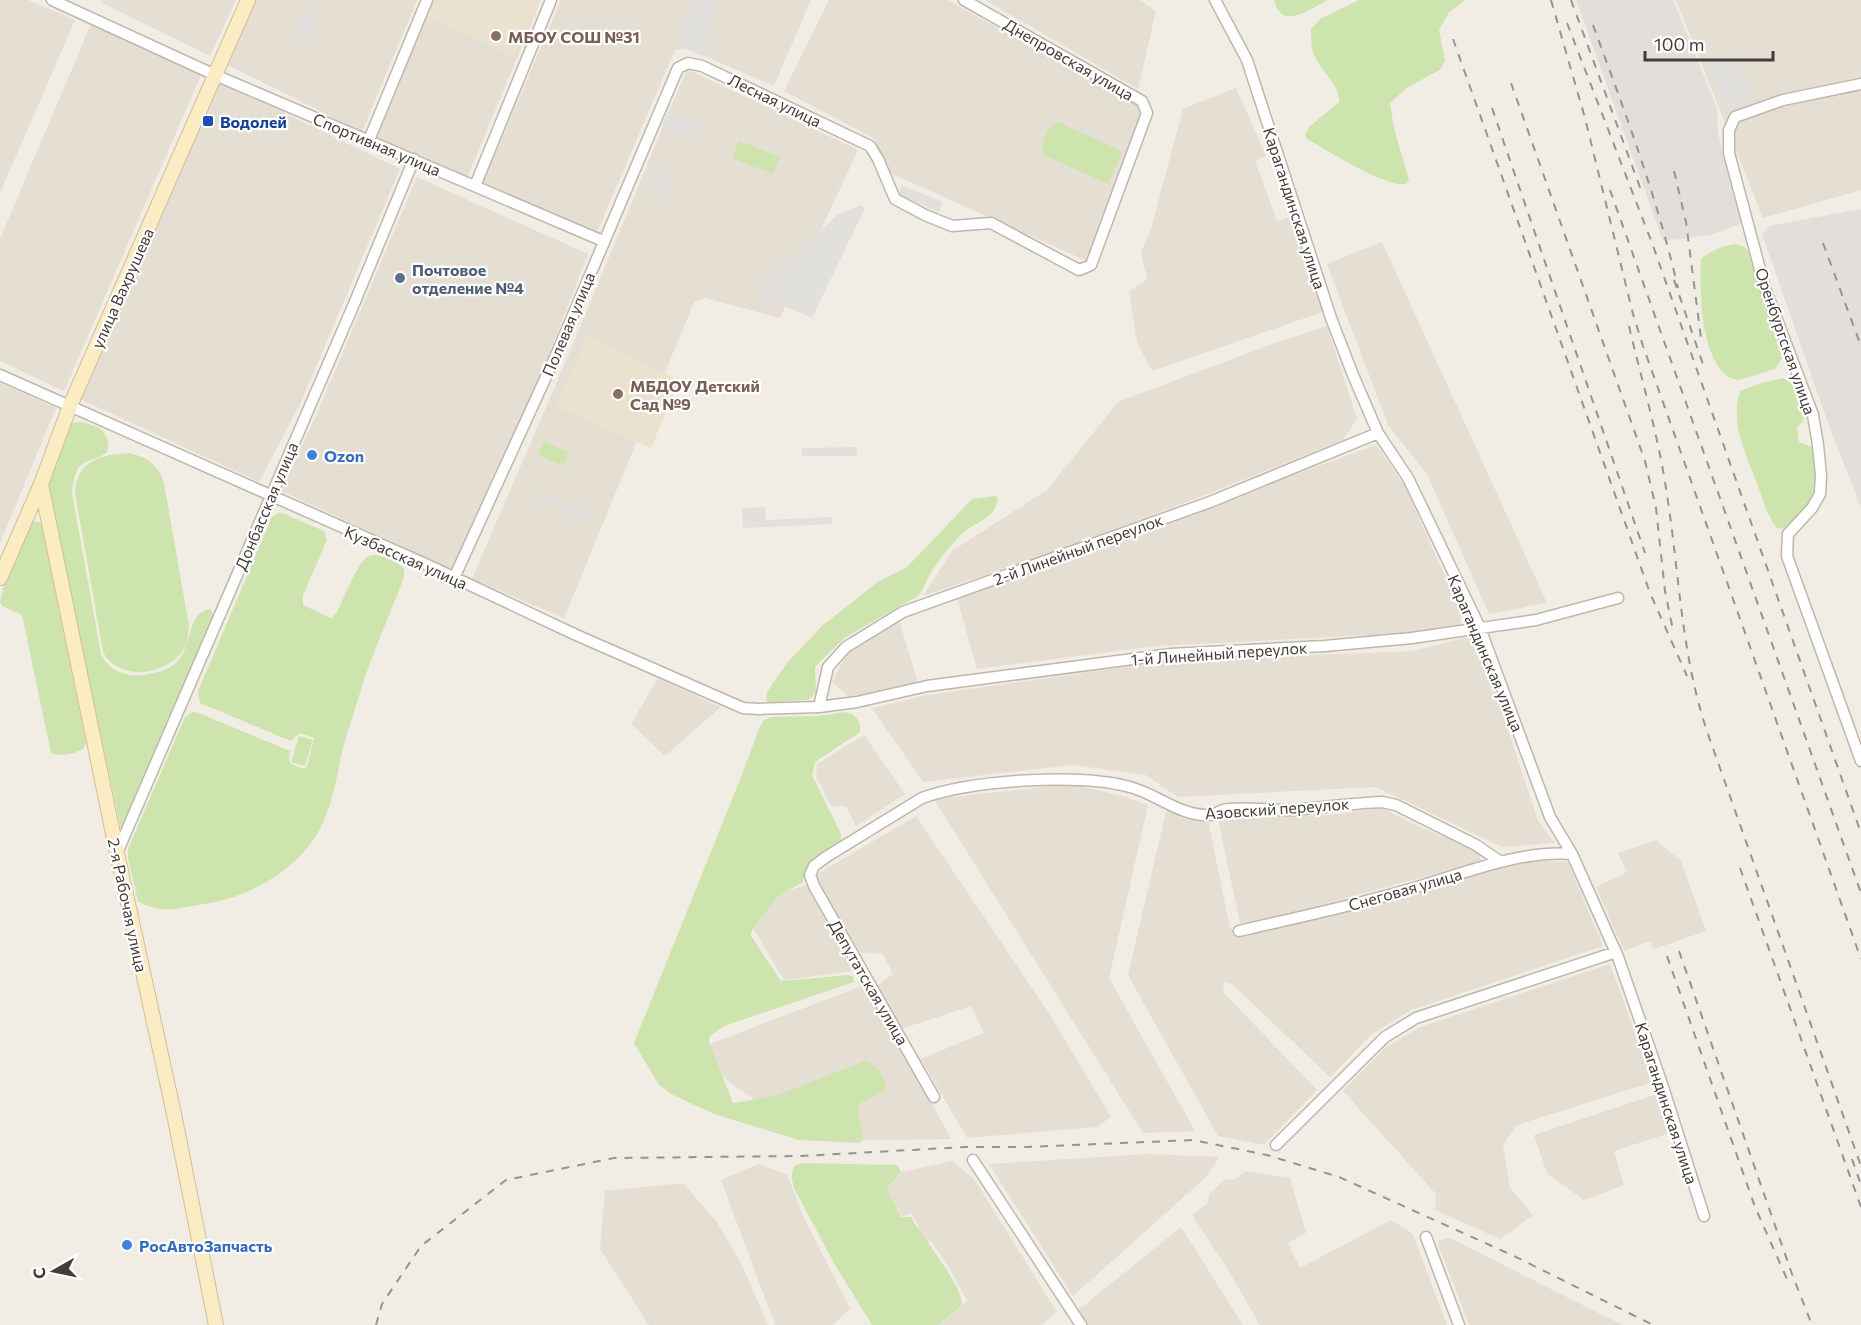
<svg xmlns="http://www.w3.org/2000/svg" width="1861" height="1325" viewBox="0 0 1861 1325" font-family="Commissioner,sans-serif">
<rect width="100%" height="100%" fill="#f1ede4"/>
<path fill="#e5ded3" d="M 0,0 L 28,0 L 75,20 L 0,193 Z
M 101,0 L 236,0 L 210,56 L 100,2 Z
M 256,0 L 417,0 L 362,132 L 226,64 Z
M 431,0 L 541,0 L 467,178 L 373,138 Z
M 561,0 L 811,0 L 774,86 L 686,48 L 675,50 L 595,237 L 481,187 Z
M 829,0 L 948,0 L 1142,108 L 1142,116 L 1089,262 L 888,172 L 875,139 L 784,91 Z
M 985,0 L 1140,0 L 1156,11 L 1138,89 Z
M 1676,0 L 1861,0 L 1861,190 L 1763,218 Z
M 93,19 L 202,73 L 64,391 L 0,361 L 0,239 Z
M 687,69 L 858,150 L 780,318 L 705,298 L 694,302 L 564,618 L 472,579 L 568,356 Z
M 219,81 L 400,169 L 301,402 L 259,482 L 80,399 Z
M 1236,88 L 1266,156 L 1255,161 L 1277,221 L 1291,217 L 1323,312 L 1152,371 L 1137,342 L 1129,291 L 1147,279 L 1141,253 L 1152,225 L 1183,109 Z
M 417,177 L 588,254 L 551,349 L 455,571 L 281,491 L 318,411 Z
M 1382,242 L 1547,603 L 1489,614 L 1427,474 L 1388,425 L 1327,264 Z
M 1327,326 L 1357,419 L 1343,440 L 1192,500 L 1042,556 L 923,596 L 952,551 L 1047,490 L 1118,402 L 1272,344 Z
M 0,382 L 56,408 L 0,543 Z
M 1376,445 L 1404,485 L 1461,612 L 1460,625 L 1412,633 L 1157,646 L 977,669 L 957,598 Z
M 899,620 L 918,683 L 849,697 L 832,682 L 848,652 Z
M 1477,635 L 1538,821 L 1555,843 L 1502,847 L 1376,787 L 1178,797 L 1146,775 L 1073,765 L 923,782 L 872,708 L 928,695 L 1168,661 L 1412,651 Z
M 658,678 L 721,707 L 665,756 L 631,724 Z
M 864,735 L 905,794 L 856,826 L 846,806 L 831,806 L 816,776 L 817,764 Z
M 1072,784 L 1123,796 L 1148,805 L 1109,978 L 1195,1131 L 1143,1133 L 934,799 Z
M 1382,808 L 1413,824 L 1477,850 L 1481,861 L 1241,927 L 1218,820 L 1255,817 L 1327,815 Z
M 1166,811 L 1207,815 L 1230,928 L 1237,935 L 1403,898 L 1521,860 L 1568,862 L 1603,946 L 1411,1010 L 1371,1035 L 1330,1077 L 1232,984 L 1223,982 L 1224,993 L 1317,1090 L 1264,1145 L 1218,1136 L 1128,975 Z
M 916,816 L 1050,1015 L 1111,1117 L 1097,1127 L 967,1138 L 921,1059 L 984,1033 L 971,1006 L 901,1029 L 877,986 L 893,974 L 883,954 L 859,952 L 814,876 Z
M 1656,840 L 1681,861 L 1706,931 L 1654,949 L 1650,941 L 1624,951 L 1596,887 L 1627,872 L 1618,853 Z
M 806,885 L 854,971 L 784,980 L 754,929 L 778,894 Z
M 1610,964 L 1653,1082 L 1517,1125 L 1503,1145 L 1510,1188 L 1533,1215 L 1500,1239 L 1435,1210 L 1436,1194 L 1343,1091 L 1384,1049 L 1420,1027 Z
M 867,984 L 951,1139 L 811,1141 L 689,1052 Z
M 1657,1094 L 1670,1133 L 1614,1151 L 1624,1185 L 1584,1200 L 1547,1173 L 1534,1135 Z
M 1148,1154 L 1220,1157 L 1205,1178 L 1073,1296 L 989,1164 Z
M 952,1161 L 974,1179 L 1057,1312 L 1042,1325 L 940,1325 L 967,1301 L 949,1267 L 930,1240 L 913,1251 L 904,1237 L 919,1227 L 911,1213 L 902,1217 L 887,1188 L 902,1172 Z
M 758,1164 L 787,1174 L 803,1216 L 850,1308 L 833,1325 L 775,1325 L 721,1180 Z
M 1246,1171 L 1290,1178 L 1306,1233 L 1288,1243 L 1300,1268 L 1391,1220 L 1413,1234 L 1447,1325 L 1260,1325 L 1227,1268 L 1192,1215 L 1208,1203 L 1209,1194 L 1225,1179 L 1234,1180 Z
M 683,1183 L 716,1221 L 741,1263 L 768,1325 L 649,1325 L 600,1249 L 605,1191 Z
M 1181,1227 L 1243,1325 L 1087,1325 L 1077,1311 Z
M 1450,1238 L 1622,1325 L 1469,1325 L 1437,1241 Z"/>
<path fill="#e3ded9" d="M 1576,0 L 1673,0 L 1717,108 L 1718,133 L 1734,198 L 1742,223 L 1711,235 L 1663,241 Z
M 1861,209 L 1861,508 L 1827,420 L 1762,234 L 1769,226 Z"/>
<path fill="#eae1cf" d="M 431,0 L 540,0 L 514,57 L 424,15 Z
M 587,335 L 679,381 L 651,448 L 556,407 Z"/>
<path fill="#cee4af" d="M 1274,0 L 1328,0 C 1309,9 1282,32 1274,0 Z
M 1359,0 L 1466,0 L 1449,12 L 1439,30 L 1445,61 L 1440,70 L 1408,87 L 1390,103 L 1394,128 L 1409,180 L 1406,184 C 1386,188 1327,150 1307,139 L 1305,135 L 1309,127 L 1339,102 C 1341,86 1321,71 1315,57 C 1311,49 1311,38 1311,29 L 1320,19 Z
M 1058,122 L 1120,150 L 1122,154 L 1108,182 L 1104,182 L 1043,155 C 1040,145 1048,125 1058,122 Z
M 739,141 L 780,157 L 773,174 L 732,158 Z
M 1736,244 L 1744,247 L 1748,251 L 1782,358 L 1775,369 L 1739,380 C 1700,375 1699,288 1701,259 C 1710,251 1725,245 1736,244 Z
M 1783,378 L 1795,386 L 1801,402 L 1804,417 L 1803,421 L 1797,428 L 1799,442 L 1812,447 C 1813,460 1818,484 1814,495 C 1809,508 1796,519 1787,529 L 1777,528 C 1766,514 1763,498 1756,481 C 1745,452 1730,423 1740,391 L 1758,384 Z
M 82,422 C 95,426 107,428 108,444 C 108,448 109,450 106,453 C 98,459 87,459 80,466 C 74,473 73,484 72,493 L 101,654 C 107,667 116,672 130,675 C 138,676 145,675 153,673 C 201,666 179,615 210,609 L 214,615 L 121,829 L 48,489 C 50,465 62,445 72,423 Z
M 544,441 L 569,453 L 563,466 L 538,455 Z
M 130,453 C 148,458 158,464 164,483 L 189,626 C 188,632 188,639 186,645 C 172,675 120,684 103,652 L 75,493 C 77,459 102,455 130,453 Z
M 995,496 L 998,497 C 996,521 975,520 961,535 C 950,546 937,562 929,576 C 925,583 924,589 918,596 L 844,638 L 815,667 L 816,691 L 812,697 L 807,700 L 786,701 L 770,705 L 766,700 L 767,692 L 787,663 L 823,625 L 879,581 L 907,567 L 972,499 Z
M 280,512 L 324,531 L 327,540 L 303,595 L 303,605 L 331,618 L 336,614 C 342,603 358,560 369,556 C 378,552 396,562 404,568 L 404,577 C 389,617 371,656 359,696 C 354,712 349,728 344,744 C 338,769 333,804 321,827 C 298,870 251,897 204,904 C 178,908 162,915 138,901 L 128,858 L 128,849 L 185,717 L 194,711 L 290,751 L 289,760 L 291,764 L 304,769 L 307,767 L 314,738 L 300,733 L 291,741 L 200,703 L 198,691 L 272,517 Z
M 32,522 L 40,522 L 42,527 L 86,743 L 83,749 C 74,754 61,757 51,753 L 22,615 L 2,606 L 0,602 L 4,585 Z
M 846,712 C 855,713 862,723 860,732 L 815,762 L 812,775 L 841,834 L 841,842 L 806,867 L 803,882 L 778,896 L 751,932 L 751,936 L 781,981 L 849,975 L 853,977 L 854,982 L 724,1026 L 710,1036 L 709,1042 L 733,1103 L 775,1096 L 865,1061 C 878,1064 883,1075 886,1087 L 883,1092 L 859,1104 C 855,1116 864,1128 862,1141 L 860,1143 L 799,1140 L 714,1114 L 673,1095 L 659,1085 L 634,1043 L 741,777 L 760,726 L 764,720 L 771,717 L 819,716 Z
M 299,736 L 313,740 L 305,766 L 291,762 Z
M 802,1163 L 897,1165 L 901,1172 L 887,1188 L 901,1217 L 911,1217 C 919,1233 968,1292 961,1306 L 939,1325 L 872,1325 L 835,1265 L 796,1192 C 792,1183 790,1176 794,1166 Z"/>
<path fill="#e2e0dd" d="M 693,0 L 718,0 L 703,38 L 712,42 L 706,57 L 676,45 Z
M 304,11 L 319,18 L 310,41 L 294,35 Z
M 1731,54 L 1735,68 L 1747,76 L 1753,101 L 1729,108 L 1720,94 L 1708,60 Z
M 668,111 L 702,126 L 695,141 L 661,126 Z
M 661,171 L 674,177 L 662,201 L 649,194 Z
M 902,185 L 943,202 L 939,212 L 898,195 Z
M 860,205 L 865,208 L 812,318 L 759,295 L 760,288 L 837,215 Z
M 857,447 L 857,456 L 802,456 L 802,448 Z
M 540,492 L 590,514 L 587,521 L 537,499 Z
M 765,507 L 766,520 L 832,517 L 832,524 L 743,528 L 742,508 Z"/>
<g fill="none" stroke-linecap="round" stroke-linejoin="round">
<g stroke="#bfb7ab" stroke-width="13">
<path id="minor" d="M 52,0 L 215,75 L 603,241
M 1215,0 L 1247,60 L 1331,318 L 1353,375 L 1378,433 L 1408,478 L 1480,628 L 1550,817 L 1572,854 L 1618,957 L 1663,1087 L 1704,1216
M 1861,84 L 1783,100 L 1735,117 L 1729,130 L 1729,153 L 1765,288 L 1813,415 L 1818,445 L 1821,475 L 1820,494 L 1812,508 L 1788,534 L 1787,556 L 1861,761
M 369,140 L 427,0
M 475,186 L 551,0
M 0,375 L 432,567 L 574,634 L 743,708 L 758,709 L 819,707 L 857,702 L 927,686 L 1171,654 L 1325,646 L 1412,638 L 1536,620 L 1618,598
M 454,578 L 556,355 L 678,68 L 688,63 L 702,66 L 870,146 L 878,159 L 895,199 L 925,215 L 952,226 L 991,223 L 1079,270 L 1091,265 L 1147,113 L 1142,101 L 964,0
M 819,707 L 828,667 L 846,647 L 903,612 L 1210,502 L 1378,433
M 117,853 L 354,304 L 414,159
M 1239,931 C 1295,918 1352,906 1407,890 C 1456,876 1521,849 1572,854
M 934,1097 L 814,886 L 810,875 L 814,866 L 826,857 L 922,798 C 971,780 1079,773 1130,787 C 1157,794 1181,817 1211,815 C 1215,815 1219,811 1223,810 C 1239,806 1273,811 1292,810 C 1322,808 1352,803 1382,802 L 1396,805 L 1476,845 L 1501,862
M 1276,1145 L 1385,1037 L 1416,1018 L 1616,952
M 973,1160 L 1081,1325
M 1426,1237 L 1459,1325"/>
</g>
<g stroke="#cfbe96" stroke-width="16">
<path id="secondary" d="M 41,484 L 117,853 L 174,1114 L 216,1325
M 0,578 L 41,484 L 70,406 L 248,0"/>
</g>
<use href="#minor" stroke="#fff" stroke-width="10"/>
<use href="#secondary" stroke="#fcecc4" stroke-width="14"/>
<path stroke="#949494" stroke-width="2" stroke-dasharray="8 8" stroke-linecap="butt" d="M 1551,0 L 1585,118 L 1633,314 L 1643,346 L 1861,959
M 1571,0 L 1641,190
M 1567,23 L 1652,243 L 1861,833
M 1593,25 C 1625,112 1657,197 1678,288
M 1453,39 L 1650,593 L 1687,676
M 1511,83 L 1645,461 L 1656,508 L 1665,591 L 1673,630
M 1492,108 L 1645,553
M 1674,171 L 1686,222 L 1701,338
M 1610,190 L 1861,893
M 1823,243 L 1861,346
M 1674,280 L 1705,370
M 1629,326 C 1642,382 1659,438 1667,495 C 1680,578 1681,657 1709,737 L 1861,1166
M 1740,868 L 1861,1207
M 1679,951 L 1792,1274 L 1812,1325
M 1667,956 L 1755,1207 L 1787,1279
M 1852,1159 L 1861,1185
M 376,1325 L 382,1304 L 421,1246 L 506,1180 L 614,1158 L 801,1156 L 965,1147 L 1027,1147 L 1193,1140 L 1267,1155 L 1339,1177 L 1514,1256 L 1653,1325"/>
</g>
<g fill="#8d6e63" stroke="#fff" stroke-width="2">
<circle cx="496" cy="36" r="6"/>
<circle cx="618" cy="394" r="6"/>
</g>
<rect fill="#1a4fb4" stroke="#fff" stroke-width="2" x="202" y="115" width="12" height="12" rx="3"/>
<circle fill="#5c6f8a" stroke="#fff" stroke-width="2" cx="400" cy="278" r="6"/>
<g fill="#3f7fe0" stroke="#fff" stroke-width="2">
<circle cx="312" cy="455" r="6"/>
<circle cx="127" cy="1245" r="6"/>
</g>
<g text-anchor="middle" dominant-baseline="central" stroke-width="4.5" stroke-linejoin="round" paint-order="stroke">
<g font-size="16" font-weight="bold" fill="#785e54" stroke="#fff" text-anchor="start">
<text x="508" y="36">МБОУ СОШ №31</text>
<text x="630" y="385">МБДОУ Детский<tspan x="630" dy="18">Сад №9</tspan></text>
</g>
<g font-size="16" fill="#433d35" stroke="#fff">
<text transform="translate(1069 59) rotate(30)">Днепровская улица</text>
<text transform="translate(775 100) rotate(26)">Лесная улица</text>
<text transform="translate(377 144) rotate(23)">Спортивная улица</text>
<text transform="translate(1295 208) rotate(72)">Карагандинская улица</text>
<text transform="translate(122 288) rotate(-66)">улица Вахрушева</text>
<text transform="translate(568 324) rotate(-67)">Полевая улица</text>
<text transform="translate(1786 341) rotate(71)">Оренбургская улица</text>
<text transform="translate(266 506) rotate(-67)">Донбасская улица</text>
<text transform="translate(1078 549) rotate(-20)">2-й Линейный переулок</text>
<text transform="translate(406 557) rotate(24)">Кузбасская улица</text>
<text transform="translate(1219 653) rotate(-4)">1-й Линейный переулок</text>
<text transform="translate(1486 653) rotate(67)">Карагандинская улица</text>
<text transform="translate(1277 808) rotate(-4)">Азовский переулок</text>
<text transform="translate(1405 889) rotate(-16)">Снеговая улица</text>
<text transform="translate(128 905) rotate(78)">2-я Рабочая улица</text>
<text transform="translate(869 982) rotate(60)">Депутатская улица</text>
<text transform="translate(1667 1103) rotate(72)">Карагандинская улица</text>
</g>
<g font-size="16" font-weight="bold" fill="#164399" stroke="#fff" text-anchor="start">
<text x="220" y="121">Водолей</text>
</g>
<g font-size="16" font-weight="bold" fill="#4e5e75" stroke="#fff" text-anchor="start">
<text x="412" y="269">Почтовое<tspan x="412" dy="18">отделение №4</tspan></text>
</g>
<g font-size="16" font-weight="bold" fill="#366cbe" stroke="#fff" text-anchor="start">
<text x="324" y="455">Ozon</text>
<text x="139" y="1245">РосАвтоЗапчасть</text>
</g>
</g>
<g transform="translate(54 1271) rotate(261)" stroke="#ffffff" stroke-width="4.5" paint-order="stroke">
<path d="M0-4.5L10 22L0 15L-10 22Z" fill="#433d35"/>
<text y="-9" font-size="16" font-weight="bold" text-anchor="middle" fill="#433d35">С</text>
</g>
<path d="M1645 51v9h128v-9" fill="none" stroke="#433d35" stroke-width="3"/>
<text x="1654" y="51" font-size="18" fill="#433d35" stroke="#ffffff" stroke-width="4.5" paint-order="stroke">100 m</text>
</svg>
